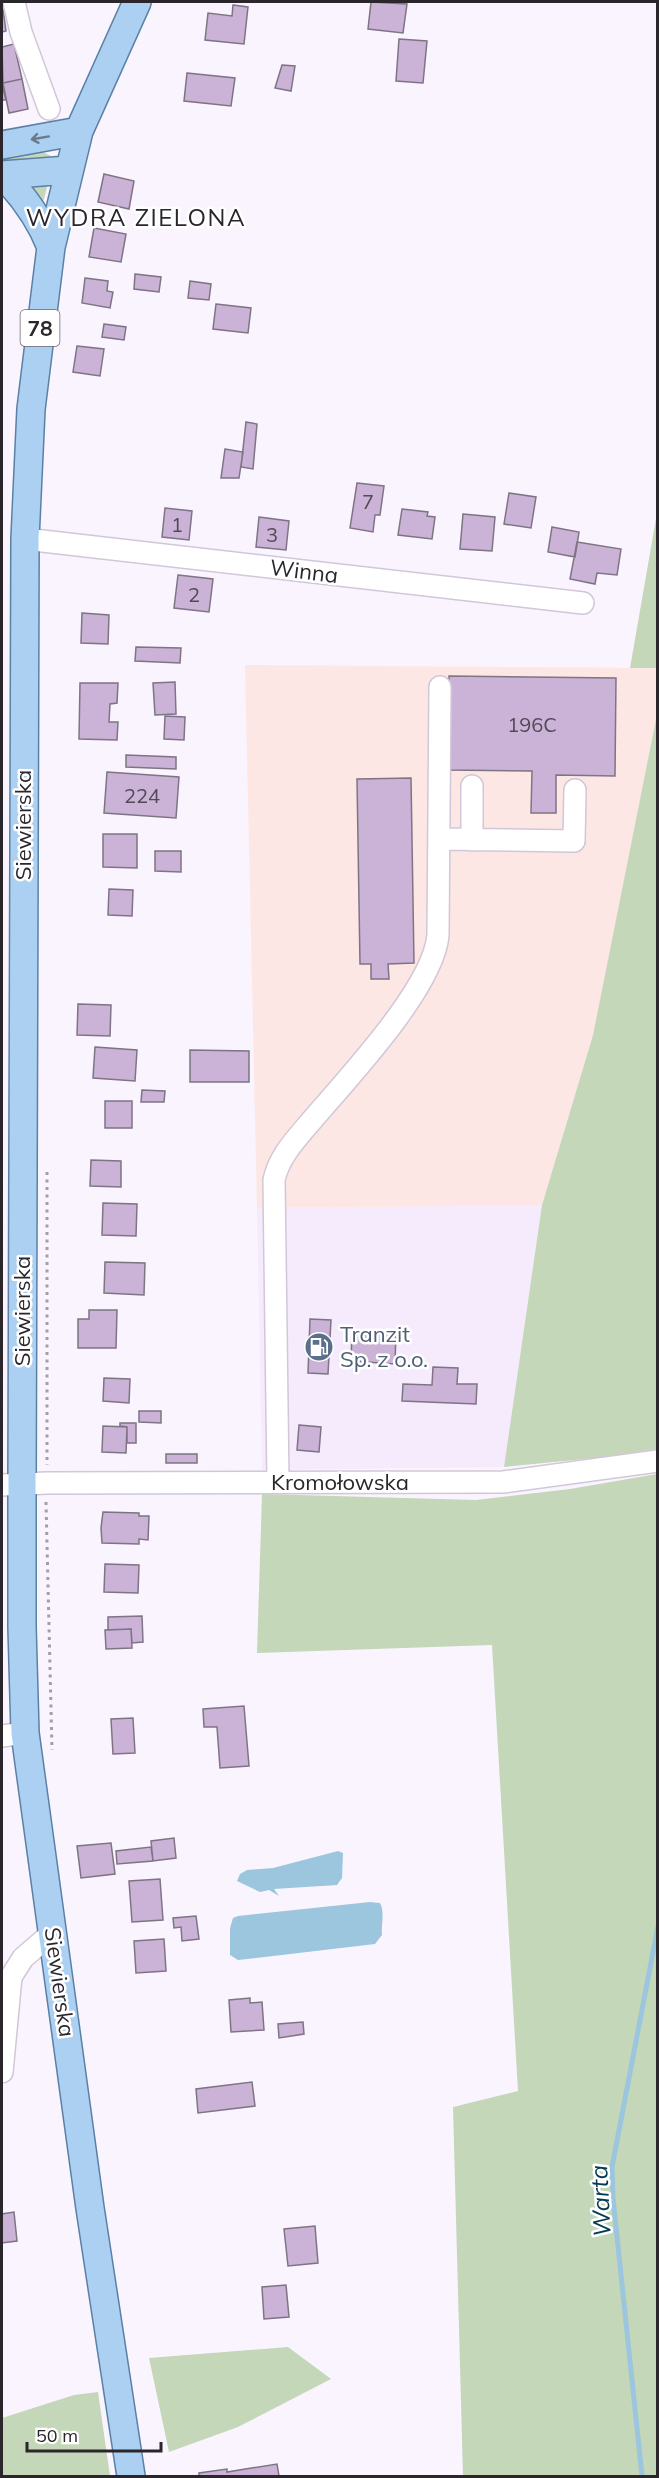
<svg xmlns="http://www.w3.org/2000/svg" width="659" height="2478" viewBox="0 0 659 2478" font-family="Mulish,sans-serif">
<rect width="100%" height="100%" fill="#faf4fe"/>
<path fill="#f6eafd" d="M 542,1205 L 504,1467 L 262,1470 L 257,1208 Z"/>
<path fill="#fde7e4" d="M 245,665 L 657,668 L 657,714 L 593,1035 L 542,1205 L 257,1208 Z"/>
<path fill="#c4d7b9" d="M 37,149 L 51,156 L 47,159 L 2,161 L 2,154 Z
M 22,178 L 49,179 L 43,203 Z
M 657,513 L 657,668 L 630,668 Z
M 657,714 L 657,1449 L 605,1457 L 504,1467 L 542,1205 L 593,1035 Z
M 657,1474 L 657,2476 L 463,2476 L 453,2107 L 518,2091 L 492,1645 L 257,1653 L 262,1494 L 476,1500 L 570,1489 Z
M 288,2347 L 331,2379 L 238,2427 L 169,2452 L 149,2358 Z
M 98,2392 L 110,2476 L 2,2476 L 2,2418 L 74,2395 Z"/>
<path fill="#9cc5de" d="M 338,1851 L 343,1853 L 342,1878 L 337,1885 L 274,1889 L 279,1896 L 269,1890 L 260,1892 L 237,1881 L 240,1874 L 247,1870 L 273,1868 Z
M 370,1902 L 380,1903 C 385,1912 381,1924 382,1935 L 375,1944 L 238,1960 L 230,1955 L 230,1928 L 233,1918 L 238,1916 Z"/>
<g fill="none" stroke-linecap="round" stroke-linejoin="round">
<path stroke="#9cc5de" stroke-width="5" d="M 642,2476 L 613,2198 L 612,2167 L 658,1926"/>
</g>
<path fill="#cab3d7" stroke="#7e7484" stroke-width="1.5" d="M 2,2 L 6,31 L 2,32 Z
M 371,2 L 407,4 L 403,33 L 368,29 Z
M 233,5 L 248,7 L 244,44 L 205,40 L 208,13 L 232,16 Z
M 399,39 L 427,41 L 423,83 L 396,81 Z
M 14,44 L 22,79 L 3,83 L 2,47 Z
M 282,65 L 295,66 L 291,91 L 275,88 Z
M 187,73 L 235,78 L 231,106 L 184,101 Z
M 22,79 L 28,109 L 9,113 L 3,83 Z
M 2,85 L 6,100 L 2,100 Z
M 104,174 L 134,181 L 129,209 L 98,202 Z
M 94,228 L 126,234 L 121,262 L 89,257 Z
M 135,274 L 161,277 L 159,292 L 134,289 Z
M 85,278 L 108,281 L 107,291 L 113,292 L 110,308 L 82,303 Z
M 190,281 L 211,284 L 209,300 L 188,298 Z
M 216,304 L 251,308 L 248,333 L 213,329 Z
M 104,324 L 126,327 L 124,340 L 102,337 Z
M 77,346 L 104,349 L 100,376 L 73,372 Z
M 246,422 L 257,424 L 253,469 L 241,467 Z
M 225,449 L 243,452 L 239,478 L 221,478 Z
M 357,483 L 384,486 L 380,515 L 375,515 L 373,532 L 350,528 Z
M 509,493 L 536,497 L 531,528 L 504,524 Z
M 165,508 L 192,511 L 189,540 L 162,537 Z
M 402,509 L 428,512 L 427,516 L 435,517 L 432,539 L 398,535 Z
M 463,514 L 495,517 L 492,551 L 460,549 Z
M 259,517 L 289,521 L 286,550 L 256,547 Z
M 552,527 L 579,532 L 575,557 L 548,552 Z
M 577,542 L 621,549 L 617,575 L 597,573 L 595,584 L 570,579 Z
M 178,575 L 213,579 L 209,612 L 174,608 Z
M 82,613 L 109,615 L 108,644 L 81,643 Z
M 136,647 L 181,648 L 180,663 L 135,661 Z
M 449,676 L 616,678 L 615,776 L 556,775 L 556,813 L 531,813 L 532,771 L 448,770 Z
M 175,682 L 176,714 L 155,715 L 153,683 Z
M 80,683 L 118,683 L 117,703 L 110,704 L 109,722 L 118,722 L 117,740 L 79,739 Z
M 165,716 L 185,717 L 184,740 L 164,739 Z
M 126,755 L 176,757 L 176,769 L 126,767 Z
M 107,772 L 179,777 L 176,818 L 104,813 Z
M 411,778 L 414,963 L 388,964 L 389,979 L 371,979 L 371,964 L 360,964 L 357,779 Z
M 103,834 L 137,834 L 137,868 L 103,867 Z
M 155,851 L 181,851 L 181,872 L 155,871 Z
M 109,889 L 133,890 L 132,916 L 108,915 Z
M 78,1004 L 111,1005 L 110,1036 L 77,1035 Z
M 95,1047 L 137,1050 L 135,1081 L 93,1078 Z
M 190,1050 L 249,1051 L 249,1082 L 190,1082 Z
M 142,1090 L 165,1091 L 164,1102 L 141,1102 Z
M 105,1101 L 132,1101 L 132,1128 L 105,1128 Z
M 91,1160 L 121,1161 L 121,1187 L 90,1186 Z
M 103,1203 L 137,1204 L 136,1236 L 102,1235 Z
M 105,1262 L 145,1263 L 144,1295 L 104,1293 Z
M 89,1310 L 117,1310 L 116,1348 L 78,1348 L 78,1319 L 89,1319 Z
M 310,1319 L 331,1320 L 328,1374 L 308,1373 Z
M 352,1331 L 396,1333 L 395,1364 L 351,1361 Z
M 433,1367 L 458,1368 L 457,1384 L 477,1384 L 476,1404 L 402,1401 L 403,1384 L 432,1385 Z
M 104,1378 L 130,1379 L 129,1403 L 103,1401 Z
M 139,1411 L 161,1411 L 161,1423 L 139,1422 Z
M 120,1423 L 136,1423 L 136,1443 L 127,1443 L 127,1427 L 120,1426 Z
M 299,1425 L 321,1427 L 319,1452 L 297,1450 Z
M 103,1426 L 127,1427 L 126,1453 L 102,1452 Z
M 166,1454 L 197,1454 L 197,1463 L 166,1463 Z
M 103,1512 L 139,1513 L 139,1516 L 149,1516 L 148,1540 L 139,1539 L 139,1544 L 102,1543 L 101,1528 Z
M 105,1564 L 139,1565 L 138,1593 L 104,1592 Z
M 142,1616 L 143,1642 L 132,1643 L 131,1629 L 108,1630 L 108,1617 Z
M 131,1629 L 132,1648 L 106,1649 L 105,1630 Z
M 244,1706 L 249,1766 L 220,1768 L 217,1727 L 204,1727 L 203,1709 Z
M 133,1718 L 135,1753 L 113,1754 L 111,1719 Z
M 174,1838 L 176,1858 L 153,1861 L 151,1841 Z
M 111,1843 L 115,1874 L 81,1878 L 77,1846 Z
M 151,1847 L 153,1861 L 117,1864 L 116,1851 Z
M 160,1879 L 163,1920 L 132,1922 L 129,1881 Z
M 196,1916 L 199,1939 L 182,1941 L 181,1927 L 174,1928 L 173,1918 Z
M 164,1939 L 166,1971 L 136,1973 L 134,1941 Z
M 250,1998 L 250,2003 L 262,2002 L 264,2030 L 231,2032 L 229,2000 Z
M 303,2022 L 304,2034 L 279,2038 L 278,2024 Z
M 252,2082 L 255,2106 L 198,2113 L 196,2089 Z
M 14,2212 L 17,2241 L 2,2243 L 2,2214 Z
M 315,2226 L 318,2263 L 288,2266 L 284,2229 Z
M 286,2285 L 289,2317 L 264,2319 L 262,2287 Z
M 277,2464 L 279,2476 L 199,2476 L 199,2473 L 227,2469 L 227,2472 Z"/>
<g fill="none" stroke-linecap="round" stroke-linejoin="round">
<g stroke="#d2c7d8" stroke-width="24">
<path id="minor" d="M 14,2 L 21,32 L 49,109
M 25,539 L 583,603
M 439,839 L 574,841 L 575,790
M 472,840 L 472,786
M 278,1482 L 274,1180 C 279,1156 297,1138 313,1119 C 348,1078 434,987 438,935 L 440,687
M 2,1485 L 47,1483 L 503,1482 L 658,1461
M 2,1736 L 25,1733
M 2,2072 L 11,1977 L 23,1958 L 52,1933"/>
</g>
<g stroke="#5b80a6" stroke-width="30">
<path id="major" d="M 2,145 L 79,131
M 2,175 L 68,170
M 4,176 C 25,198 40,219 51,247
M 131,2476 L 90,2208 L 25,1733 L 22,1627 L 22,1485 L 25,539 L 31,409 L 51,247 L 79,131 L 137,2"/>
</g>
<path stroke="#a39ea6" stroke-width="3" stroke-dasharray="3 4.5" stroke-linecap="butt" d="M 47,1172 L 47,1465
M 46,1502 L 52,1750"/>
<use href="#minor" stroke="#fff" stroke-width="21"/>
<use href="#major" stroke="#acd0f1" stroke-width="27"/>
</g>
<defs><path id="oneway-shaft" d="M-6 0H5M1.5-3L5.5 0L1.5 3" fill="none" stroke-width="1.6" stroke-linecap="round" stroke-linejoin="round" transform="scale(1.5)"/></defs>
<use stroke="#6b7b8e" href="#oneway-shaft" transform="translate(40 138) rotate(170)"/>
<defs>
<g id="fuel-disc" transform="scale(1.5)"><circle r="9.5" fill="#5c6f8a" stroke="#fff"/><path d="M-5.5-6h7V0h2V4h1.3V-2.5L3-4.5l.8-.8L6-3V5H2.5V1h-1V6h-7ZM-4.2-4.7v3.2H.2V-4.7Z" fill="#fff"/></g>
</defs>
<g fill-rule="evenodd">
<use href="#fuel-disc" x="319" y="1347"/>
</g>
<g text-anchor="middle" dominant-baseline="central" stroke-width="5" stroke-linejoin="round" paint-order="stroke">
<g font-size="20" fill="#524957">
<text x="368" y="501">7</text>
<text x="177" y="524">1</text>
<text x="272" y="534">3</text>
<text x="194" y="594">2</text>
<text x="532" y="724">196C</text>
<text x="142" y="795">224</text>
</g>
<rect fill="#fff" stroke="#6a676b" stroke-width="1.5" x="20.5" y="310" width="39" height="36" rx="4.5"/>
<g font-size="21" font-weight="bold" fill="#2a262c">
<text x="40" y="328">78</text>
</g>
<g font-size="22" fill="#2a262c" stroke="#fff">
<text transform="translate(304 571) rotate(7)">Winna</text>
<text transform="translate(23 825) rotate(-90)">Siewierska</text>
<text transform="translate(22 1311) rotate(-90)">Siewierska</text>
<text x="340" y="1482">Kromołowska</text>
<text transform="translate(60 1982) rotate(82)">Siewierska</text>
</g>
<g font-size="22" fill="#4e5e75" stroke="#fff" text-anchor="start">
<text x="340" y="1334">Tranzit<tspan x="340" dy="25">Sp. z o.o.</tspan></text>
</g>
<g font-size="24" letter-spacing="1.5" fill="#2a262c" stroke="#fff">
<text x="136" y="217">WYDRA ZIELONA</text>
</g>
<g font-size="24" font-style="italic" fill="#033a54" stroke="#fff">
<text transform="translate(600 2201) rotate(-93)">Warta</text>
</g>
</g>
<rect width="659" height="2478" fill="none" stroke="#2a262c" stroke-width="6"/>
<path d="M27 2442v9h134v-9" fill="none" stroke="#2a262c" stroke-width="3"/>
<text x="36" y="2442" font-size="18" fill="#2a262c" stroke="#ffffff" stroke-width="4.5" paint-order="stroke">50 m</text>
</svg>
